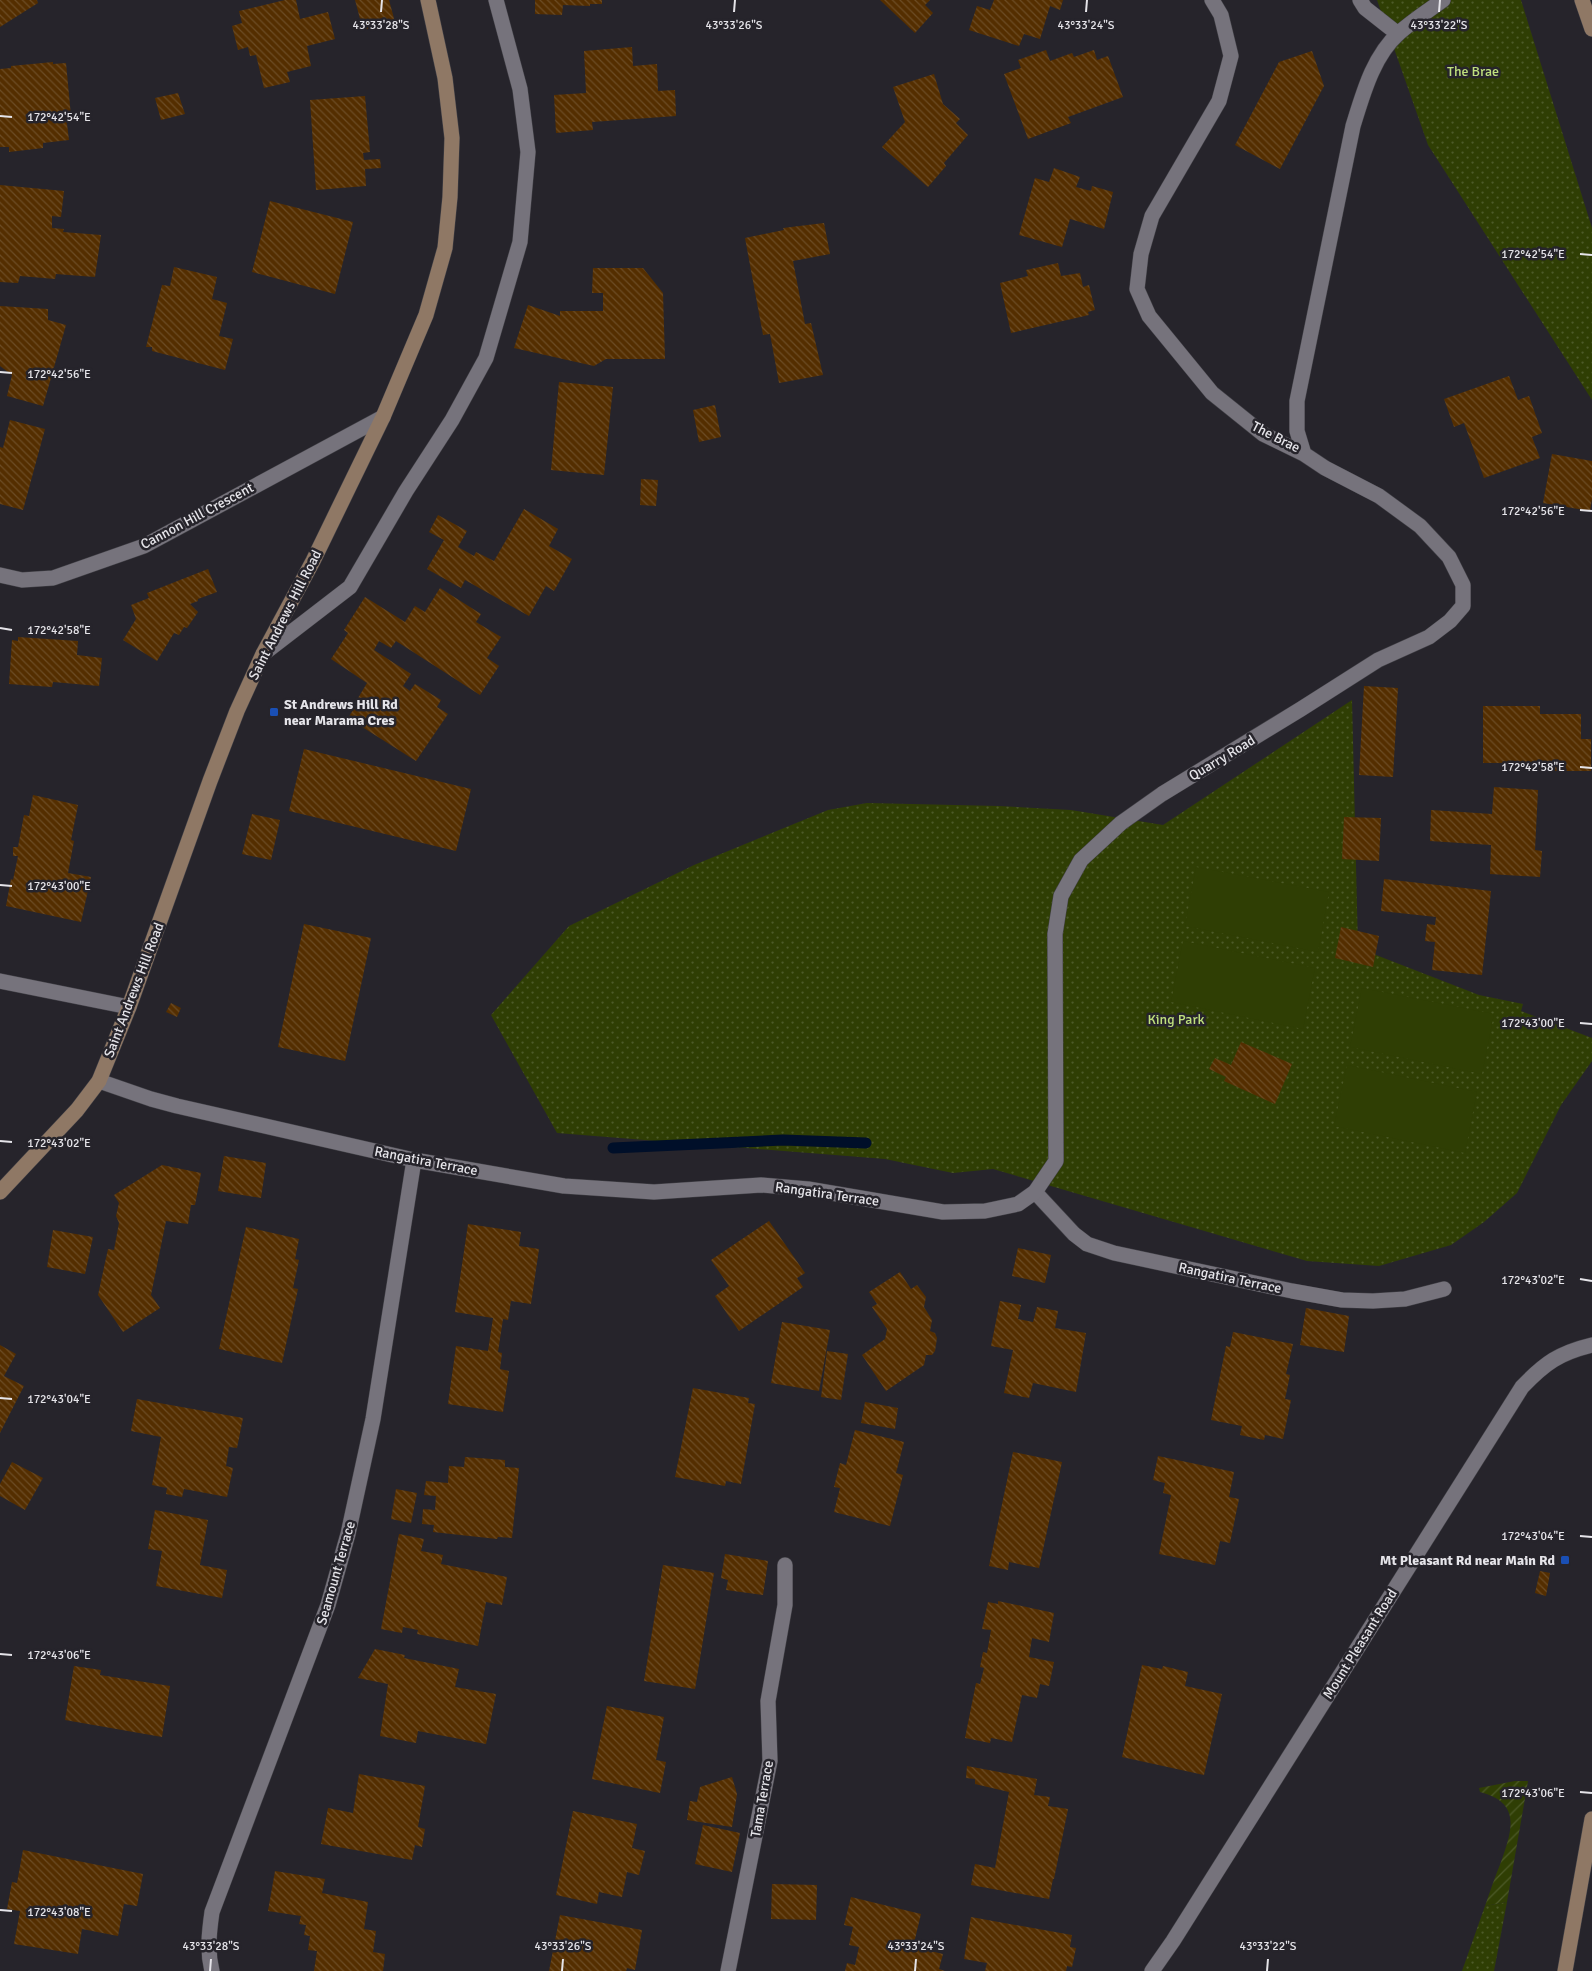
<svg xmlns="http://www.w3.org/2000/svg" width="1592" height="1971" viewBox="0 0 1592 1971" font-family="Signika,sans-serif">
<defs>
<pattern id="grass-dots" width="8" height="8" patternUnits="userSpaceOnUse" patternTransform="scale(1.25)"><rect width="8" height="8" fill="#2f3e04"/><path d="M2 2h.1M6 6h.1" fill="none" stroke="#4d5a29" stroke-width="1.8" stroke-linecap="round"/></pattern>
<pattern id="garden-furrows" width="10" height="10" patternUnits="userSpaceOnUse" patternTransform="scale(1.25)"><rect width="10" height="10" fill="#2f3e04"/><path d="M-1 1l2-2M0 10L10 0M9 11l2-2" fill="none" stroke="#4d5a29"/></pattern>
<pattern id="building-back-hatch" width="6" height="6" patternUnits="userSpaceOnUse" patternTransform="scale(1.25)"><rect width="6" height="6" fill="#542e00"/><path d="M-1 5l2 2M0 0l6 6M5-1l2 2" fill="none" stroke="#6c4c25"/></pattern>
</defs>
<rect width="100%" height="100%" fill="#26242b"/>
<path fill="url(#grass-dots)" d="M 1377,0 L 1521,0 L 1592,228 L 1592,400 L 1428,145 Z
M 1352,700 L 1358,948 L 1479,995 L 1523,1004 L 1521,1011 L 1592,1038 L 1592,1061 L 1561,1105 L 1517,1193 L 1484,1222 L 1451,1245 L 1379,1266 L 1307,1261 L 993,1169 L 953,1173 L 885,1159 L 557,1133 L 491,1015 L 569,926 L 694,865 L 828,810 L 867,803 L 999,806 L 1071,810 L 1163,825 Z
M 1507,1902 L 1494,1971 L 1462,1971 L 1485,1906 Z"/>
<path fill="url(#garden-furrows)" d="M 1515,1781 L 1528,1781 L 1507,1902 L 1485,1906 C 1490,1891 1495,1877 1501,1862 C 1512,1830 1522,1803 1480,1792 L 1479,1788 Z"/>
<path fill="#2f3e04" d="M 1196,867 L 1329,892 L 1318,952 L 1185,926 Z
M 1183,941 L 1315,968 L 1303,1029 L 1171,1002 Z
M 1362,988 L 1494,1014 L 1482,1074 L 1350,1047 Z
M 1347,1065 L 1477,1092 L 1465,1153 L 1334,1126 Z"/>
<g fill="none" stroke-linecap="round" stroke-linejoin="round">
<path stroke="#000f29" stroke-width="11" d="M 613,1148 L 783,1140 L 866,1143"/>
</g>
<path fill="url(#building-back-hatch)" d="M 0,0 L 37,0 L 38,3 L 0,27 Z
M 285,0 L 296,0 L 300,19 L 328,12 L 335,39 L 307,46 L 311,66 L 287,72 L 290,82 L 264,88 L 256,55 L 250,56 L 248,47 L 238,50 L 232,26 L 242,23 L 239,11 Z
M 355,0 L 389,0 L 395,22 L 363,30 Z
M 535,0 L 602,0 L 602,4 L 590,4 L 590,6 L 563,5 L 562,15 L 535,14 Z
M 880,0 L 930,0 L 925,5 L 933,13 L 915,33 Z
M 994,0 L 1063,0 L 1060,10 L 1050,6 L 1040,39 L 1024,34 L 1019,46 L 969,30 L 977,6 L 990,10 Z
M 632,47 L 633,66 L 657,64 L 658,91 L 675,90 L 676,116 L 592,122 L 593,130 L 556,133 L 554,95 L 586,93 L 584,51 Z
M 1046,50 L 1050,61 L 1072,53 L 1074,57 L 1094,50 L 1097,60 L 1108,56 L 1123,97 L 1068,117 L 1071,123 L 1028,139 L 1004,74 L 1021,68 L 1018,60 Z
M 1312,51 L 1324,86 L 1280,169 L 1235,145 L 1279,62 Z
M 53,62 L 53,64 L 66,63 L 71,116 L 66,116 L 69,140 L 43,143 L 43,148 L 9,152 L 9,147 L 0,147 L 0,69 L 11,68 L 11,66 Z
M 934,74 L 943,104 L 960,119 L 956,123 L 968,135 L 944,163 L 946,166 L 928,187 L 882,147 L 905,122 L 893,87 Z
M 178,93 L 185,114 L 161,120 L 155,98 Z
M 365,96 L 370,152 L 363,153 L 364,160 L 380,159 L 381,168 L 365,169 L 366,186 L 316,190 L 310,100 Z
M 1054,168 L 1080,177 L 1076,187 L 1091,191 L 1092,186 L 1113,192 L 1104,229 L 1070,219 L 1062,247 L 1019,235 L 1035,178 L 1049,182 Z
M 0,185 L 64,191 L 61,217 L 52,216 L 52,228 L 64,229 L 63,232 L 101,235 L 95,277 L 56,274 L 55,279 L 20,276 L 18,283 L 0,282 Z
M 270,201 L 353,222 L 335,294 L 252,272 Z
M 824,223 L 830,254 L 793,261 L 805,324 L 811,323 L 823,375 L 779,383 L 770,334 L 763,335 L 745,238 L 784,230 L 783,228 Z
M 1058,263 L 1061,276 L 1080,273 L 1083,287 L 1089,285 L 1095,310 L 1088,312 L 1089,315 L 1011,333 L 1000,283 L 1028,276 L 1026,270 Z
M 174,267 L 217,277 L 212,299 L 227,303 L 219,336 L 233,339 L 225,370 L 152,351 L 152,347 L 146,347 L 162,285 L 170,286 Z
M 593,268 L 643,268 L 663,293 L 665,359 L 606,359 L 594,366 L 514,348 L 528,305 L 560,316 L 560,311 L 603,311 L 603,293 L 592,293 Z
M 0,306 L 48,309 L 48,320 L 66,325 L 43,406 L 7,396 L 12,375 L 0,366 Z
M 1509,376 L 1518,400 L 1529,396 L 1542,433 L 1532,437 L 1540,458 L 1484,478 L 1464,423 L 1454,427 L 1444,399 Z
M 559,382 L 613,387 L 604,475 L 551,470 Z
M 715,405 L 721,437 L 699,442 L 693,410 Z
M 10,420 L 45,429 L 23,510 L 0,504 L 0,447 L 3,448 Z
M 1552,454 L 1592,461 L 1592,499 L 1590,511 L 1543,503 Z
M 641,479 L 658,480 L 656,506 L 640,505 Z
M 524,509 L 558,529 L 549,546 L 572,559 L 554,591 L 546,586 L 529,616 L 465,580 L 461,588 L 427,569 L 444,540 L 429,532 L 438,515 L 467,531 L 458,547 L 474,556 L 476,552 L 494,561 Z
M 208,569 L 217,592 L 198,599 L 198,601 L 190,604 L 198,612 L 187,628 L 184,627 L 179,635 L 174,633 L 157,661 L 123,640 L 136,619 L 131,605 L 149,598 L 147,593 Z
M 440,588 L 481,614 L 476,622 L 501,637 L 487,658 L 499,666 L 480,695 L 396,641 L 391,648 L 379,641 L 374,650 L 411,674 L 403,686 L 410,691 L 415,684 L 441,700 L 437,707 L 448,714 L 416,761 L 348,718 L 360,699 L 358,698 L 367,683 L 331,659 L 348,633 L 344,630 L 365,597 L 405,622 L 415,606 L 425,612 Z
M 18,637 L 78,641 L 77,655 L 102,658 L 99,686 L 53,682 L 52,687 L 9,684 L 12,640 L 18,641 Z
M 1364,686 L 1398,688 L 1393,777 L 1359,775 Z
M 1483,706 L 1540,706 L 1540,714 L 1581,714 L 1581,739 L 1591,739 L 1591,771 L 1529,771 L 1529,763 L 1483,763 Z
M 304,749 L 471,789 L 456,851 L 289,811 Z
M 1494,787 L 1538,790 L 1535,850 L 1542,851 L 1540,877 L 1490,874 L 1491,845 L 1430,841 L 1431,810 L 1492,814 Z
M 33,795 L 78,805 L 71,840 L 74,841 L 68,873 L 91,877 L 81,922 L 6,906 L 11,879 L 13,880 L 18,856 L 13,856 L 13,847 L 18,847 L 24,815 L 29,816 Z
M 252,814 L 280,820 L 271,860 L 242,854 Z
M 1344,817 L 1381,818 L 1379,861 L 1342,859 Z
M 1384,879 L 1491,891 L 1482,975 L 1432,970 L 1435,942 L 1425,941 L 1427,924 L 1435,925 L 1436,917 L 1381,911 Z
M 304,924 L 371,938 L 345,1061 L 278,1047 Z
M 1341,927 L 1379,936 L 1373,967 L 1335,958 Z
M 171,1003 L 181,1008 L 177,1017 L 166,1012 Z
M 1241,1042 L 1292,1064 L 1275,1104 L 1224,1081 L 1226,1077 L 1209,1069 L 1215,1058 L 1231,1065 Z
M 224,1156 L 266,1163 L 261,1198 L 218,1191 Z
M 162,1165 L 201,1173 L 195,1205 L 191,1205 L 188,1224 L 166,1221 L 151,1295 L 160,1308 L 123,1332 L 98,1295 L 108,1249 L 114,1250 L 119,1223 L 116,1216 L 119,1203 L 114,1195 Z
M 769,1221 L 805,1273 L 797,1278 L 803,1287 L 739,1331 L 715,1296 L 729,1286 L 711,1260 Z
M 468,1224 L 521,1232 L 519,1246 L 539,1249 L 531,1304 L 511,1301 L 508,1320 L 503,1319 L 498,1352 L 502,1353 L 500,1369 L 509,1371 L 503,1412 L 448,1404 L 456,1346 L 488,1351 L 493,1318 L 455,1312 Z
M 246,1227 L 299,1239 L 295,1259 L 299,1260 L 293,1288 L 298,1289 L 282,1363 L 219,1349 Z
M 53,1230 L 93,1237 L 85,1274 L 47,1267 Z
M 1018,1248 L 1051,1255 L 1045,1283 L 1012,1276 Z
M 900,1272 L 911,1289 L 917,1285 L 926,1297 L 924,1307 L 932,1320 L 930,1331 L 935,1333 L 937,1338 L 935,1351 L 932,1355 L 926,1355 L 924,1365 L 886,1391 L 862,1355 L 885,1339 L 887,1329 L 872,1307 L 877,1304 L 869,1292 Z
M 1000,1301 L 1021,1305 L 1018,1319 L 1033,1322 L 1037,1307 L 1058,1311 L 1055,1328 L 1086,1333 L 1076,1392 L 1033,1383 L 1029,1398 L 1004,1393 L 1013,1350 L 991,1346 Z
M 1306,1308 L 1349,1316 L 1344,1352 L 1300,1345 Z
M 782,1322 L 830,1330 L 819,1391 L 771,1383 Z
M 1233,1332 L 1293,1344 L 1286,1374 L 1290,1375 L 1285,1399 L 1291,1400 L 1283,1439 L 1265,1435 L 1264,1440 L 1240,1435 L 1242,1426 L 1211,1420 L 1226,1346 L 1230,1347 Z
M 0,1345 L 16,1354 L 4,1376 L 24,1386 L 0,1433 Z
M 827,1351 L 848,1354 L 841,1400 L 821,1397 Z
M 693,1388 L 749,1398 L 748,1403 L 755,1404 L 741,1484 L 726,1481 L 725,1486 L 675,1477 Z
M 137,1399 L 243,1418 L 237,1448 L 229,1447 L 226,1466 L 233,1468 L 227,1497 L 184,1489 L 182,1497 L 166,1494 L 167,1488 L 152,1485 L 161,1437 L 131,1431 Z
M 865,1402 L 898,1408 L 895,1429 L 861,1423 Z
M 855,1430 L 904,1442 L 896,1473 L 903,1475 L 890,1526 L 834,1512 L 840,1488 L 834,1487 L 840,1463 L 846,1465 Z
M 1013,1452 L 1062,1462 L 1039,1568 L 1009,1562 L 1008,1570 L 989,1566 Z
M 1158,1456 L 1234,1472 L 1229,1497 L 1239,1499 L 1230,1543 L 1220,1541 L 1215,1565 L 1159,1554 L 1171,1495 L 1163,1493 L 1165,1483 L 1153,1480 Z
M 465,1457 L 505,1460 L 505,1467 L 519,1468 L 512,1538 L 498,1537 L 497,1539 L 433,1532 L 434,1525 L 422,1524 L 423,1509 L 435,1510 L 436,1496 L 424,1495 L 426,1481 L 448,1483 L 449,1466 L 464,1467 Z
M 12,1462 L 43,1478 L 25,1510 L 0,1496 L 0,1484 Z
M 396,1489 L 417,1493 L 411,1523 L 391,1519 Z
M 155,1510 L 208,1520 L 200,1565 L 227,1570 L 222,1598 L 156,1586 L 162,1551 L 148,1549 Z
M 399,1534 L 424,1539 L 421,1551 L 443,1555 L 441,1564 L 507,1577 L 502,1605 L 486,1602 L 478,1646 L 417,1634 L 418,1630 L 403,1627 L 402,1633 L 381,1629 Z
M 725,1554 L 768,1561 L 763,1595 L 726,1590 L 728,1580 L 721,1578 Z
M 663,1565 L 714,1573 L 695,1689 L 644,1681 Z
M 1540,1571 L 1550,1573 L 1546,1596 L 1535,1593 Z
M 998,1601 L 1054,1613 L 1049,1642 L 1032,1638 L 1029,1657 L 1054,1662 L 1049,1686 L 1040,1684 L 1037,1698 L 1022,1695 L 1012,1742 L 991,1738 L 990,1743 L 965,1738 L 976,1683 L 980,1684 L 984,1668 L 980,1667 L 983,1652 L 987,1653 L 991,1630 L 982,1629 L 988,1602 L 998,1604 Z
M 375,1649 L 405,1655 L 404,1658 L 459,1669 L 455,1687 L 496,1694 L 486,1744 L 418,1731 L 416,1743 L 380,1736 L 388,1684 L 358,1678 Z
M 1142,1665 L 1162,1669 L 1163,1666 L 1188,1672 L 1185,1686 L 1222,1694 L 1204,1775 L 1122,1757 Z
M 74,1666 L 101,1670 L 100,1675 L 170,1686 L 162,1737 L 65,1720 Z
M 607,1706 L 664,1717 L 656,1760 L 666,1762 L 660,1793 L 592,1779 Z
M 967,1766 L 1037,1779 L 1034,1795 L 1050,1797 L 1048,1806 L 1068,1809 L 1054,1879 L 1053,1879 L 1049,1899 L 971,1885 L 975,1864 L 995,1868 L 1009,1792 L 975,1784 L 975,1779 L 966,1778 Z
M 359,1774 L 425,1786 L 418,1827 L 425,1829 L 422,1847 L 415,1845 L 412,1860 L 321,1844 L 328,1808 L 353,1813 Z
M 732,1777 L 737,1794 L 732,1827 L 687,1820 L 690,1801 L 697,1802 L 700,1787 Z
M 573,1811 L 637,1824 L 632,1848 L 645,1851 L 639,1875 L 627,1872 L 622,1897 L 599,1892 L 597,1904 L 556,1895 Z
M 703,1825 L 740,1833 L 732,1872 L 695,1864 Z
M 23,1850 L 143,1874 L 137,1906 L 124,1904 L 118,1936 L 82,1929 L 78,1954 L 14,1944 L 20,1911 L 7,1909 L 12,1882 L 17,1883 Z
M 275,1871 L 325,1879 L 322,1893 L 368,1902 L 364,1929 L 376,1931 L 373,1952 L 385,1954 L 383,1971 L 314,1971 L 317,1951 L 308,1950 L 310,1936 L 304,1935 L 306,1925 L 299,1924 L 301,1916 L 268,1911 Z
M 772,1884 L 817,1885 L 816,1920 L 771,1919 Z
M 851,1897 L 921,1914 L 913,1947 L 943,1954 L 939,1969 L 945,1971 L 845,1971 L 847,1963 L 855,1965 L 859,1947 L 849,1945 L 853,1927 L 844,1925 Z
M 560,1915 L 642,1930 L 635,1970 L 627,1968 L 626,1971 L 549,1971 Z
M 971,1917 L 1072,1935 L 1070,1947 L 1076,1948 L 1072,1967 L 1067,1966 L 1066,1971 L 985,1971 L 987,1963 L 964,1959 Z"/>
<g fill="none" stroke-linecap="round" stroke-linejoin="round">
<g stroke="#424147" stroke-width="16">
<path id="lane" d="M 263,654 L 350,587 L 406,491 L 452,420 L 486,358 L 520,242 L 528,152 L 520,89 L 496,0
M 1035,1192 L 1074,1234 L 1087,1244 L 1114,1253 L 1292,1291 L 1342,1300 L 1373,1301 L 1405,1299 L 1444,1289
M 728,1971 L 770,1761 L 768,1701 L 785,1605 L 785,1565"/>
</g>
<g stroke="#424147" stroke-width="16">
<path id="street" d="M 1360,0 L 1365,8 L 1398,34
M 1304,454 L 1297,431 L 1297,401 L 1353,126 C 1363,94 1373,56 1399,33 C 1412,21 1428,11 1443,0
M 0,575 L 22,580 L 53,578 L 144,546 L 383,417
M 0,981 L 129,1007
M 99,1081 L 151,1099 L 177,1106 L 414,1160 L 564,1186 L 654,1192 L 761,1185 L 808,1189 L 943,1212 L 985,1211 L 1018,1204 L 1035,1192 L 1056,1161 L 1055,934 L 1061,896 L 1081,860 L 1121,823 L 1162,794 L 1301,709 L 1378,660 L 1429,637 L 1450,621 L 1463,606 L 1463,585 L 1449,557 L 1420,526 L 1379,496 L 1325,468 L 1304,454 L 1263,434 L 1212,393 L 1149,316 L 1137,289 L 1141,254 L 1152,216 L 1219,101 L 1231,56 L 1221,15 L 1212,0
M 212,1971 C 207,1951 209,1933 212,1912 L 328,1605 L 348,1534 L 373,1419 L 414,1160
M 1152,1971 L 1173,1941 L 1522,1387 C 1545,1363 1559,1353 1592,1345"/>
</g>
<g stroke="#424147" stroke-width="16">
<path id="secondary" d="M 1582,0 L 1592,29
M 0,1192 L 77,1110 L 99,1081 L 129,1007 L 210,781 L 237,711 L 263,654 L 313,561 L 383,417 L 426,315 L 445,248 L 450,197 L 452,138 L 445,78 L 428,0
M 1565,1971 L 1592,1819"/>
</g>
<use href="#lane" stroke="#76737c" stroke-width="15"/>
<use href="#street" stroke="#76737c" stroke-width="15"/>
<use href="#secondary" stroke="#8f7865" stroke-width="15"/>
</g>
<path fill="none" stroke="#e5e4e9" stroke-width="2" d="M 381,12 L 382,0M 734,12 L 735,0M 1086,12 L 1087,0M 1439,12 L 1440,0M 0,116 L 12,117M 1580,254 L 1592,255M 0,372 L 12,373M 1580,510 L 1592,511M 0,628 L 12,630M 1580,767 L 1592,768M 0,885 L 12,886M 1580,1023 L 1592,1024M 0,1141 L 12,1142M 1580,1279 L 1592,1281M 0,1398 L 12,1399M 1580,1536 L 1592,1537M 0,1654 L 12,1655M 1580,1792 L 1592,1793M 0,1910 L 12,1911M 210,1971 L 211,1959M 562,1971 L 563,1959M 915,1971 L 916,1959M 1267,1971 L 1268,1959"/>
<g fill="#1a4fb4" stroke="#26242b" stroke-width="2">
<rect x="269" y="707" width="10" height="10" rx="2.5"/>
<rect x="1560" y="1555" width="10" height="10" rx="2.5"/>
</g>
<g text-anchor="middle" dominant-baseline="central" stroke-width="5" stroke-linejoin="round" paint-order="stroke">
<g font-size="14" fill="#bfe07e" stroke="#26242b">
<text x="1473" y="71">The Brae</text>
<text x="1176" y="1019">King Park</text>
</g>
<g font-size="14" fill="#e5e4e9" stroke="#26242b">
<text transform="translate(1276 437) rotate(27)">The Brae</text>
<text transform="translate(197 516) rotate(-28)">Cannon Hill Crescent</text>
<text transform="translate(285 615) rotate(-63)">Saint Andrews Hill Road</text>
<text transform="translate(1222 758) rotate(-31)">Quarry Road</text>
<text transform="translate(134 990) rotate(-69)">Saint Andrews Hill Road</text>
<text transform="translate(426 1161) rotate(11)">Rangatira Terrace</text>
<text transform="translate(827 1194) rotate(8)">Rangatira Terrace</text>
<text transform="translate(1230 1278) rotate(12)">Rangatira Terrace</text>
<text transform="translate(336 1573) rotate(-74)">Seamount Terrace</text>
<text transform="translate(1360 1644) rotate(-58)">Mount Pleasant Road</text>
<text transform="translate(762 1799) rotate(-80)">Tama Terrace</text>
</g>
<g font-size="14" font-weight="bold" fill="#e5e4e9" stroke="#26242b" text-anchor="start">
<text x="284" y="704">St Andrews Hill Rd<tspan x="284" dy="16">near Marama Cres</tspan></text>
<text x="1555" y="1560" text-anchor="end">Mt Pleasant Rd near Main Rd</text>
</g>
</g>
<g font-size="12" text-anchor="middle" fill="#e5e4e9" stroke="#26242b" stroke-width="5" stroke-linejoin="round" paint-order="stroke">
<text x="381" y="29">43°33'28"S</text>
<text x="734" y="29">43°33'26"S</text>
<text x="1086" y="29">43°33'24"S</text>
<text x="1439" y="29">43°33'22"S</text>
<text x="59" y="121">172°42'54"E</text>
<text x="1533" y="258">172°42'54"E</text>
<text x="59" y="378">172°42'56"E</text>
<text x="1533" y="515">172°42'56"E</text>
<text x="59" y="634">172°42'58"E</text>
<text x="1533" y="771">172°42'58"E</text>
<text x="59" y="890">172°43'00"E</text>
<text x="1533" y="1027">172°43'00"E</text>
<text x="59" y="1147">172°43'02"E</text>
<text x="1533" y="1284">172°43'02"E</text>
<text x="59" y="1403">172°43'04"E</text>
<text x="1533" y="1540">172°43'04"E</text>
<text x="59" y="1659">172°43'06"E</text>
<text x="1533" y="1797">172°43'06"E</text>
<text x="59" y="1916">172°43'08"E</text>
<text x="211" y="1950">43°33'28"S</text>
<text x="563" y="1950">43°33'26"S</text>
<text x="916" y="1950">43°33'24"S</text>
<text x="1268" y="1950">43°33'22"S</text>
</g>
</svg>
